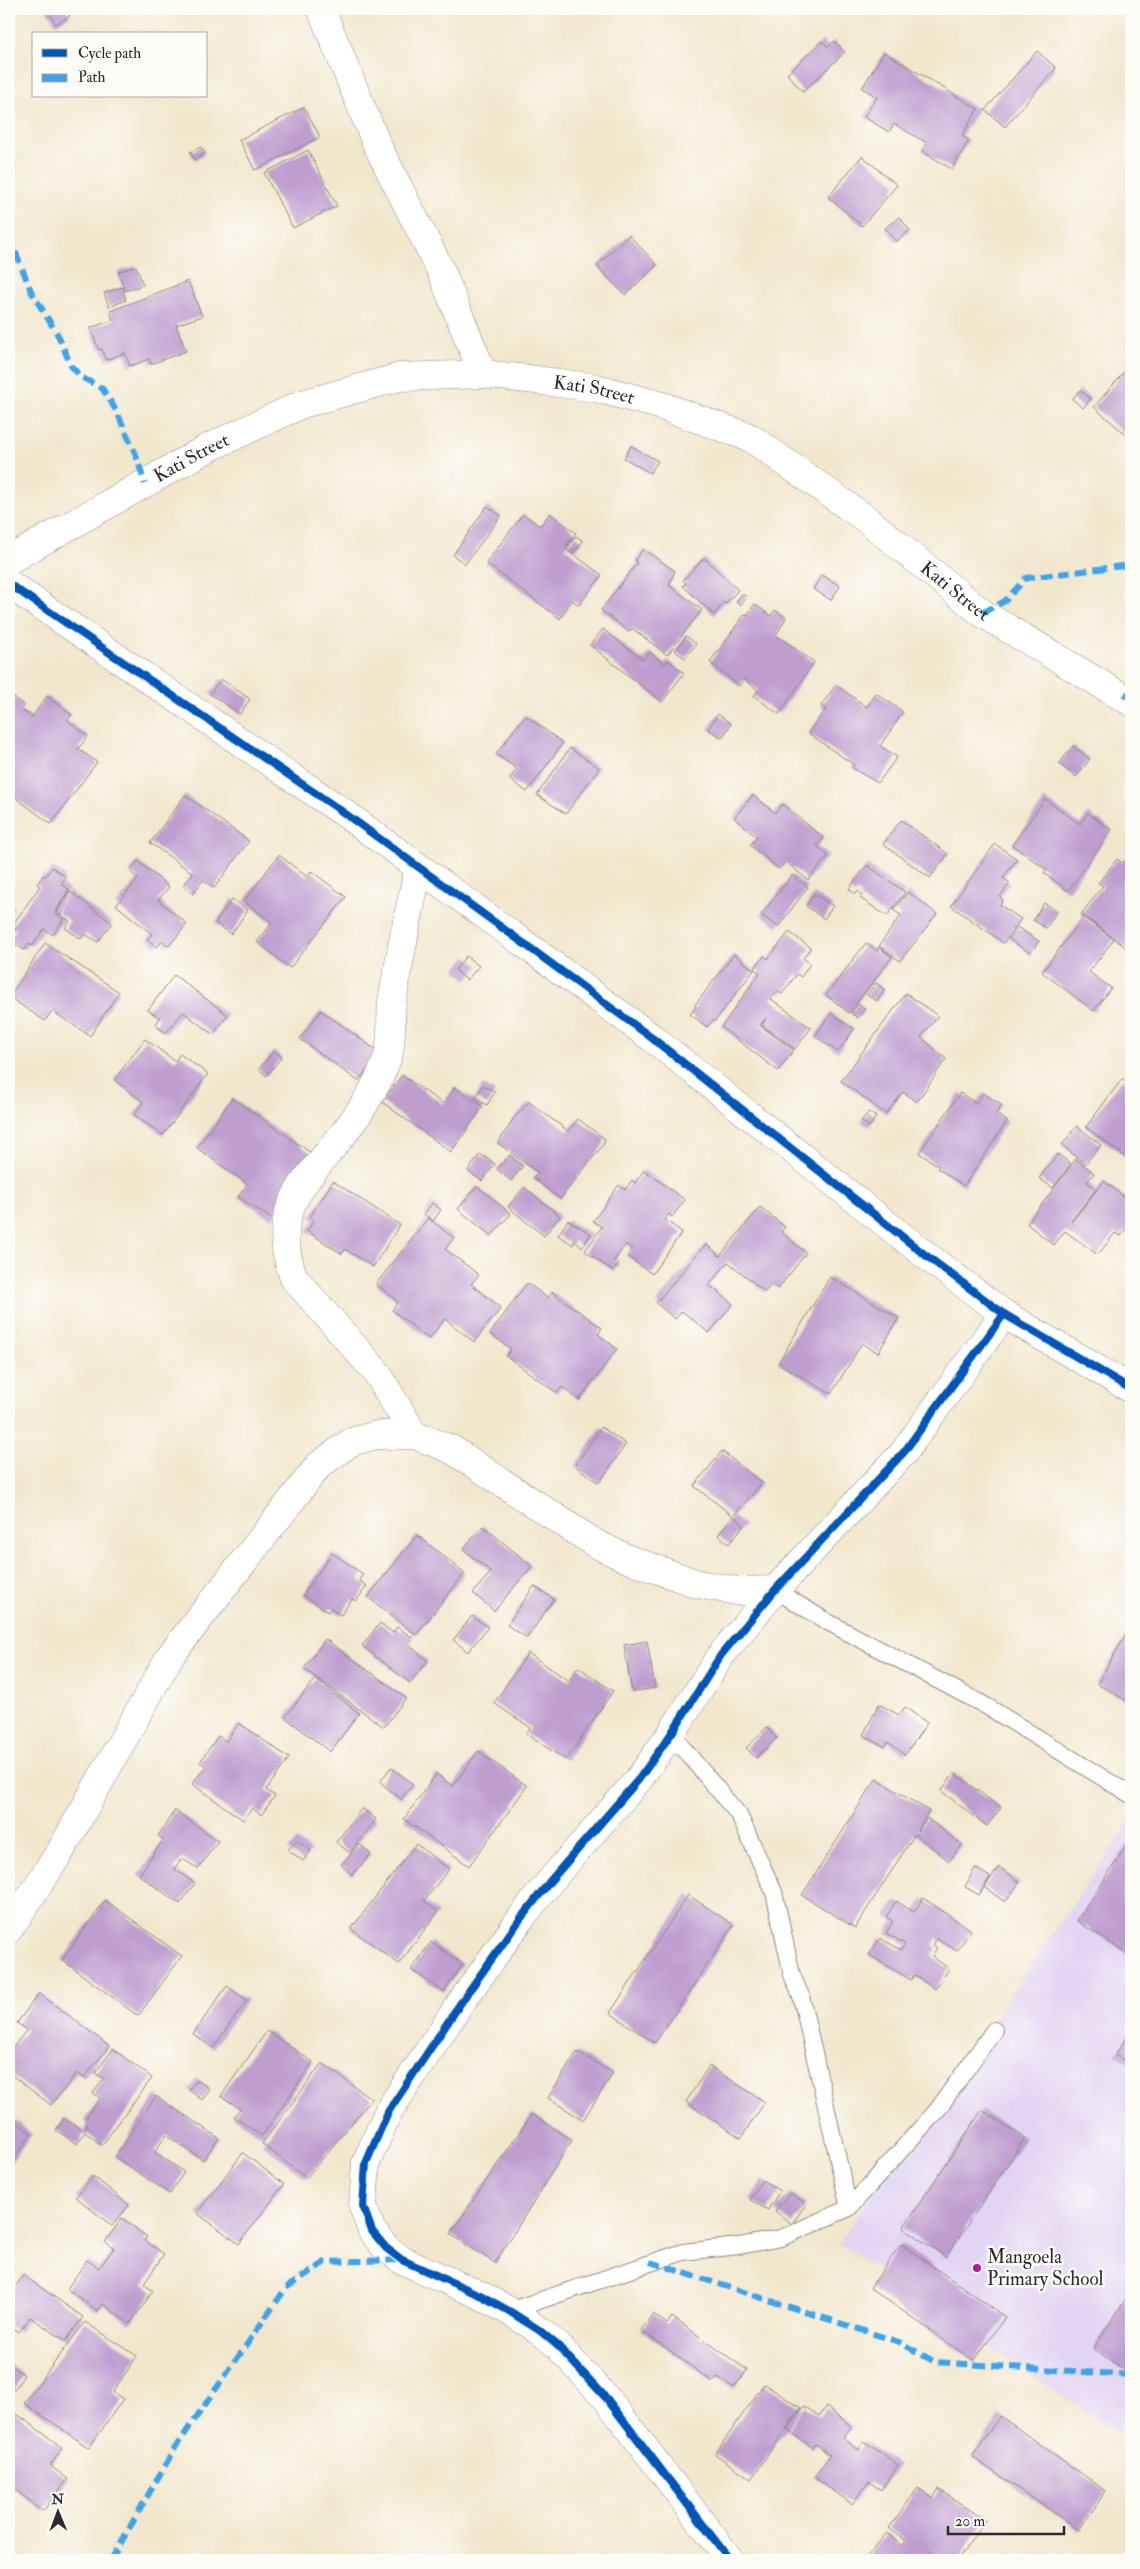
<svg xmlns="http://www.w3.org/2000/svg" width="1140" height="2569" viewBox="0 0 1140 2569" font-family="'IM FELL Double Pica',serif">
<rect width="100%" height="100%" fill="#fdfcf7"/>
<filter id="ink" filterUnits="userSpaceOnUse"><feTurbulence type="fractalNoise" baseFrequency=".02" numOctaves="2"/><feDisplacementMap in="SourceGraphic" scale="10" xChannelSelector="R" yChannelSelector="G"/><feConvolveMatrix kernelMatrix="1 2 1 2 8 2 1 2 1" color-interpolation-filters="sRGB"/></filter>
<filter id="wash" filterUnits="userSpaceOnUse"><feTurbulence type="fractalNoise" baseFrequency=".0096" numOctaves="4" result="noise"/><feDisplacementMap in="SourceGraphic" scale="20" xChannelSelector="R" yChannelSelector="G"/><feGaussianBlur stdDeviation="1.12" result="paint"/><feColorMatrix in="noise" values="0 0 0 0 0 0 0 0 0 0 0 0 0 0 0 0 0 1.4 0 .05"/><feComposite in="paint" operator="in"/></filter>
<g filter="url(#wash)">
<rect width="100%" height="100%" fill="#f1e7cd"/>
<path fill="#e2d4f3" d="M 1131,1820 L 1131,2413 L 1117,2433 L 839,2243 Z"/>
<g id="blocks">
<path fill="#be9dcf" d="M 9,9 L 18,9 L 9,14 Z
M 66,9 L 70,16 L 56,24 L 47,10 Z
M 822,41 L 828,47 L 834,41 L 845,52 L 803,92 L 787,74 Z
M 1037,51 L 1056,68 L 1005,127 L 985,110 Z
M 884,52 L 978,109 L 962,136 L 969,140 L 952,169 L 922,151 L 927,143 L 894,124 L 889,132 L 864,117 L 877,97 L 862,88 Z
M 304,107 L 320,137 L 255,170 L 239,140 Z
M 201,147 L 205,153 L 195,160 L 190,152 Z
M 308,150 L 337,206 L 293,228 L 264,173 Z
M 862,156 L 897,185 L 862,226 L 828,197 Z
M 899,217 L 910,230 L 896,242 L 885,228 Z
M 629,235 L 657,265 L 625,295 L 597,266 Z
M 136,266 L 143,285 L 125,291 L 118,272 Z
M 188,281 L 202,316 L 176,325 L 186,351 L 151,364 L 149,359 L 130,366 L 125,353 L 106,360 L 102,349 L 99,350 L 90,328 L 113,320 L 110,311 Z
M 122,287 L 126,300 L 109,307 L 104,293 Z
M 1131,364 L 1131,439 L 1094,407 Z
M 1080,390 L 1091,399 L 1083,408 L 1072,399 Z
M 631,446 L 658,461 L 650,473 L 624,458 Z
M 487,506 L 501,516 L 465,564 L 453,555 Z
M 550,513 L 576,533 L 565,548 L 602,575 L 579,605 L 572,600 L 560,619 L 486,563 L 523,514 L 540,526 Z
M 576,536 L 583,541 L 575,551 L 568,546 Z
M 643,549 L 675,571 L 669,585 L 702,610 L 667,655 L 632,628 L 629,632 L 601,610 L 637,563 L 635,560 Z
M 704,558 L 738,590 L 726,604 L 724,602 L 714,615 L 683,586 L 686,583 L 683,580 Z
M 822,575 L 840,586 L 831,600 L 813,589 Z
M 742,594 L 747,597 L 740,605 L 736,602 Z
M 755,604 L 771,616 L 775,610 L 786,618 L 776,635 L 814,662 L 779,714 L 754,696 L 758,690 L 744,679 L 739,686 L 710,662 L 745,614 L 747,615 Z
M 603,629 L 643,660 L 650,652 L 665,664 L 668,660 L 684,673 L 662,702 L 590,645 Z
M 686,636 L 696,644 L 685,658 L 675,651 Z
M 221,679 L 250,699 L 240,714 L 210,694 Z
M 836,685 L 867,707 L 876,693 L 903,712 L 880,746 L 897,757 L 878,783 L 852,768 L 854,765 L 808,733 L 826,709 L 821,706 Z
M 9,693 L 24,705 L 21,710 L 32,717 L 47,696 L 72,715 L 67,720 L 88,736 L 78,749 L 97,762 L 51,824 L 9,793 Z
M 718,714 L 731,724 L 722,738 L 708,729 Z
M 525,715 L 563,743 L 527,792 L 509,779 L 517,769 L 496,754 Z
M 1073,746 L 1090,759 L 1076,777 L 1059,764 Z
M 570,748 L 599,768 L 566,814 L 537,795 Z
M 185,795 L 249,841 L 214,888 L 203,880 L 193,894 L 183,886 L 193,873 L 150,843 Z
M 753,795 L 775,813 L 782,804 L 824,838 L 817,846 L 828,856 L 808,880 L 786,862 L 779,869 L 750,845 L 757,837 L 734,818 Z
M 1045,799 L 1080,824 L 1088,813 L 1112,830 L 1068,891 L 1044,873 L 1047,870 L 1012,845 Z
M 901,820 L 948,854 L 930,878 L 883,844 Z
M 995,844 L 1017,859 L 1003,878 L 1010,883 L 1000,897 L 1003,900 L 1000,905 L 1021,919 L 1004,943 L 951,906 Z
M 1131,852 L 1131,951 L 1081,914 L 1103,886 L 1098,883 L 1117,859 L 1123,863 Z
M 279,855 L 307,877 L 311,871 L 346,897 L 290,968 L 257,942 L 272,923 L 244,901 Z
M 138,861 L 169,887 L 158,900 L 187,924 L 169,946 L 162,941 L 157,947 L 147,939 L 152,934 L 116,905 L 138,879 L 130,871 Z
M 867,865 L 905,892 L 887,916 L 860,898 L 862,895 L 857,891 L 855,894 L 849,889 Z
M 52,867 L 66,877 L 61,884 L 69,889 L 55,913 L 64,919 L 53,935 L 44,929 L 32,946 L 29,944 L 24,950 L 9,940 L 16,929 L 11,927 L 40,886 L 37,884 L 43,875 L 45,877 Z
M 792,875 L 808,887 L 778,927 L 761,915 Z
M 69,891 L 112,923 L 98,942 L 85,934 L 81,939 L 65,928 L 70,921 L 57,912 Z
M 908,892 L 937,914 L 900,961 L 879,946 L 901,915 L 893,910 Z
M 814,894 L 833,906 L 824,919 L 806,906 Z
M 232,899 L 248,910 L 231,934 L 215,923 Z
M 1044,903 L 1057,911 L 1046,928 L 1033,920 Z
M 9,904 L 14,908 L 9,915 Z
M 1083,917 L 1114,939 L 1089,972 L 1111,988 L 1094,1011 L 1042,972 Z
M 1017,927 L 1039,941 L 1030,953 L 1009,939 Z
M 789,932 L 811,948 L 803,958 L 810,964 L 801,977 L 797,974 L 782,994 L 778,991 L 771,999 L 811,1028 L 795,1049 L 762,1025 L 766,1018 L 760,1025 L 794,1050 L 778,1071 L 721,1027 L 760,973 L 754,969 L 764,956 L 768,959 Z
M 45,943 L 119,992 L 90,1036 L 52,1011 L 45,1021 L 9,997 Z
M 866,943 L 877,951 L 879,947 L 892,957 L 849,1013 L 826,995 Z
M 734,954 L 754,970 L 715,1021 L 713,1020 L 707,1027 L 690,1014 L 696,1007 L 695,1005 Z
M 466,956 L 479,966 L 467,980 L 455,970 Z
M 174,975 L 228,1015 L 213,1034 L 183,1012 L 166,1033 L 155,1025 L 160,1018 L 148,1010 Z
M 876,983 L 885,990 L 877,1001 L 867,995 Z
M 906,993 L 938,1016 L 921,1037 L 946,1059 L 917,1102 L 903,1092 L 886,1114 L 841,1081 Z
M 858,1004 L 865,1009 L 858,1018 L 851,1013 Z
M 321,1010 L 380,1053 L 358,1081 L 300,1039 Z
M 831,1013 L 854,1029 L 838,1052 L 815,1036 Z
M 145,1039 L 175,1061 L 180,1054 L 208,1074 L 163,1135 L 134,1115 L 143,1102 L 114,1080 Z
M 274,1051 L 282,1057 L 266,1076 L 259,1069 Z
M 402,1075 L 443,1104 L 455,1087 L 483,1107 L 451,1152 L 382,1102 Z
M 1122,1079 L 1131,1086 L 1131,1161 L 1086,1127 Z
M 483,1085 L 495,1092 L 487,1105 L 475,1098 Z
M 960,1093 L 976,1103 L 983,1093 L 1002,1105 L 996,1114 L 1007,1121 L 964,1186 L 937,1168 L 939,1166 L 919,1153 Z
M 232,1098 L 314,1155 L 272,1219 L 238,1197 L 247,1184 L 197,1148 Z
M 529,1102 L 568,1131 L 578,1119 L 605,1139 L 603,1145 L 560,1199 L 533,1178 L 538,1173 L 498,1143 L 514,1118 Z
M 869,1112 L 876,1117 L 869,1127 L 861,1121 Z
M 1077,1126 L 1101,1145 L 1085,1164 L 1062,1145 Z
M 480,1154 L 495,1164 L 482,1181 L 468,1171 Z
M 1058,1154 L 1071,1164 L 1053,1188 L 1039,1178 Z
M 510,1155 L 523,1166 L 511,1181 L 497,1169 Z
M 1076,1159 L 1094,1173 L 1087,1182 L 1096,1189 L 1071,1222 L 1104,1181 L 1131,1202 L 1131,1233 L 1126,1229 L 1121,1236 L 1115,1233 L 1098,1255 L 1065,1231 L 1054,1245 L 1027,1224 Z
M 644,1170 L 685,1200 L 672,1217 L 669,1214 L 665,1220 L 682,1232 L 652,1274 L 627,1256 L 632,1249 L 626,1244 L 614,1261 L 619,1264 L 613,1271 L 585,1251 L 602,1227 L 593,1221 L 619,1185 L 625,1190 L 632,1180 L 635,1183 Z
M 333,1181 L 400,1225 L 373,1267 L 345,1249 L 342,1254 L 307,1231 L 314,1220 L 310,1217 Z
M 477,1186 L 511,1214 L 491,1236 L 458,1209 Z
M 524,1187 L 560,1216 L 544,1236 L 508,1207 Z
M 432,1203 L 441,1210 L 433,1221 L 424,1214 Z
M 760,1207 L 785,1227 L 781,1232 L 806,1253 L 778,1289 L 772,1284 L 765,1292 L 728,1262 L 709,1285 L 733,1304 L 709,1333 L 682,1311 L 675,1319 L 656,1303 L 706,1244 L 720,1256 Z
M 428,1218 L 454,1238 L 445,1249 L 479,1275 L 471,1284 L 501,1308 L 474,1342 L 445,1319 L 429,1339 L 392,1310 L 398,1302 L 376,1284 Z
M 568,1220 L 591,1234 L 582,1247 L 574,1241 L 573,1245 L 558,1235 Z
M 830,1277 L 899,1318 L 878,1353 L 862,1343 L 831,1394 L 778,1363 Z
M 527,1283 L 548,1298 L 552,1292 L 602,1328 L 598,1334 L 617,1349 L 579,1400 L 562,1387 L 557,1393 L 506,1356 L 511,1349 L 490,1334 Z
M 601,1427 L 626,1444 L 599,1483 L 575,1466 Z
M 722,1451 L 762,1483 L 733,1516 L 694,1486 Z
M 733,1516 L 744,1525 L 729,1544 L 718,1535 Z
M 483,1526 L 532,1566 L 494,1611 L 473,1593 L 491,1572 L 463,1549 Z
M 417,1535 L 465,1573 L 416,1635 L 368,1597 Z
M 332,1553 L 363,1574 L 359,1580 L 367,1586 L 356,1601 L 352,1599 L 341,1615 L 331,1608 L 328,1612 L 303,1595 Z
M 534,1586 L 554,1599 L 527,1638 L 507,1625 Z
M 472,1616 L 488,1627 L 468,1652 L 453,1640 Z
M 380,1623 L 393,1633 L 397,1627 L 413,1638 L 408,1644 L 428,1661 L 410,1683 L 362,1646 Z
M 1127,1633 L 1131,1635 L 1131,1703 L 1097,1684 Z
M 325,1639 L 406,1698 L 384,1727 L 304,1669 Z
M 647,1641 L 655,1688 L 632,1692 L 624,1645 Z
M 528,1653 L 569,1681 L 578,1667 L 613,1691 L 566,1760 L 526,1734 L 531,1728 L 494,1703 Z
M 315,1679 L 359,1713 L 330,1752 L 285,1717 Z
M 879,1704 L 899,1715 L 905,1707 L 927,1723 L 905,1755 L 888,1742 L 885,1747 L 863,1735 Z
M 239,1723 L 289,1758 L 266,1790 L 275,1796 L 261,1815 L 252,1808 L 243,1820 L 192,1784 L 206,1766 L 200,1762 L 218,1736 L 226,1741 Z
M 767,1727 L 777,1738 L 756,1758 L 746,1748 Z
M 478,1751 L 527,1786 L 469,1866 L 404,1819 L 436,1774 L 453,1786 Z
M 391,1767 L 413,1784 L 401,1799 L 380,1782 Z
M 954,1773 L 1001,1808 L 987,1826 L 941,1791 Z
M 876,1779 L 929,1811 L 917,1831 L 927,1818 L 962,1845 L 949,1861 L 915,1834 L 855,1928 L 802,1895 Z
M 362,1808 L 376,1819 L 350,1853 L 336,1842 Z
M 175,1810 L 218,1841 L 198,1869 L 182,1858 L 174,1869 L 195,1883 L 180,1904 L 139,1875 L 163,1840 L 158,1836 Z
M 1131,1839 L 1131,1948 L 1128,1954 L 1077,1921 Z
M 297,1840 L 311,1851 L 303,1861 L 288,1850 Z
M 360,1844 L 371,1854 L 352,1875 L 341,1865 Z
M 416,1844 L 449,1869 L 424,1901 L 438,1912 L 399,1964 L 351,1929 Z
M 999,1867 L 1020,1882 L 1005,1902 L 984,1887 Z
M 975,1868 L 990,1877 L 979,1895 L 965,1887 Z
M 688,1895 L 734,1925 L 655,2043 L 610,2013 Z
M 923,1898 L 971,1930 L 957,1951 L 937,1938 L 933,1945 L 937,1948 L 932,1956 L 949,1969 L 935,1989 L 914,1975 L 911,1980 L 869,1955 L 880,1938 L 901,1950 L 905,1944 L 886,1933 L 893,1921 L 886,1917 L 896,1901 L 914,1912 Z
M 105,1900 L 182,1956 L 138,2016 L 62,1960 Z
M 431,1942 L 463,1964 L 444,1992 L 411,1970 Z
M 227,1986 L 247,2000 L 213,2048 L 193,2034 Z
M 39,1993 L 109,2046 L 84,2078 L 77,2073 L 51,2105 L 9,2073 L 9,2052 L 27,2030 L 17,2023 Z
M 267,2031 L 313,2062 L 262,2136 L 234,2117 L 240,2109 L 221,2096 Z
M 1131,2031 L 1131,2065 L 1115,2055 Z
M 113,2049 L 152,2078 L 102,2145 L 85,2132 L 77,2144 L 56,2130 L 64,2118 L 84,2131 L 88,2124 L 84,2121 L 100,2098 L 93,2093 L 104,2079 L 95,2073 Z
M 577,2052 L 613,2073 L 583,2120 L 548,2098 Z
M 322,2063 L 372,2099 L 306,2178 L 262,2144 Z
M 709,2066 L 765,2102 L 741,2138 L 686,2102 Z
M 197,2079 L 210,2089 L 202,2100 L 189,2090 Z
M 156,2096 L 219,2138 L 203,2160 L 166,2135 L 155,2152 L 184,2172 L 170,2194 L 115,2157 Z
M 982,2110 L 1025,2138 L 946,2257 L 903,2228 Z
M 532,2114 L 572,2140 L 495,2263 L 450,2234 Z
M 9,2116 L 32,2134 L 9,2165 Z
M 243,2153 L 284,2184 L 239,2244 L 197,2213 Z
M 93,2176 L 129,2205 L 112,2226 L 76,2197 Z
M 762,2180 L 780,2191 L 768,2210 L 750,2200 Z
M 790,2193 L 806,2204 L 792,2224 L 775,2211 Z
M 122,2218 L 147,2237 L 144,2240 L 164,2254 L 144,2284 L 153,2291 L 130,2324 L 103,2304 L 98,2311 L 67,2289 L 87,2260 L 99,2268 L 114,2248 L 105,2242 Z
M 901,2244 L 1005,2317 L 974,2361 L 870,2288 Z
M 9,2268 L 14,2271 L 9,2278 Z
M 23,2275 L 83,2317 L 66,2341 L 30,2317 L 19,2332 L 9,2326 L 9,2297 Z
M 1131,2291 L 1131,2374 L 1093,2349 Z
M 653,2314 L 667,2324 L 672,2317 L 747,2370 L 734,2388 L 717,2377 L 713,2382 L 641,2330 Z
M 85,2322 L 137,2356 L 113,2392 L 123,2399 L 89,2448 L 24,2403 Z
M 9,2364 L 24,2375 L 14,2390 L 9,2387 Z
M 764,2384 L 801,2408 L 751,2479 L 715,2454 Z
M 804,2406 L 819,2416 L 826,2407 L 852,2426 L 843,2438 L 859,2450 L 864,2441 L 898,2465 L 881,2490 L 869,2482 L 852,2504 L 814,2477 L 830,2455 L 816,2444 L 813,2448 L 787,2430 Z
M 13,2411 L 63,2448 L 50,2466 L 68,2479 L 43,2511 L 9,2485 L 9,2416 Z
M 1000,2416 L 1106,2491 L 1079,2530 L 972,2457 Z
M 918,2488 L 933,2498 L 939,2489 L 985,2520 L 958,2560 L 948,2560 L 934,2551 L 930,2557 L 934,2560 L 864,2560 L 887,2533 L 902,2546 L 906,2541 L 889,2528 Z"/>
</g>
</g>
<g filter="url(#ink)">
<use href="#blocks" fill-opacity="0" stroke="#8e897c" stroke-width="1"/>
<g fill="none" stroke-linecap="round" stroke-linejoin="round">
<g stroke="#8e897c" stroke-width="18">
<path id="lane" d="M 775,1590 L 826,1621 L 988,1707 L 1129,1794
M 671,1734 L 739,1815 L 774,1892 L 792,1975 L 801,1996 L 849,2208
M 509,2311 L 683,2252 L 739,2246 L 781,2238 L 849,2208 L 938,2109 L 994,2030"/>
</g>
<g stroke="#8e897c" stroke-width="29">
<g id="street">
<path d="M 321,9 L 377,145 L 441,271 L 483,374"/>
<path id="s1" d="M 9,560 L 206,449 L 302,404 L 400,377 L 483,374 L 528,379 L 596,388 L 659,405 L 751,438 L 866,519 L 982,613 L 1131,702"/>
<path d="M 9,584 L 340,810 L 530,948 L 652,1038 L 924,1254 L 1004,1314 L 1131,1389"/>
<path d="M 414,1435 L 377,1373 L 294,1278 C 271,1219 295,1192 331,1149 C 352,1124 376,1091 387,1059 C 393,1043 390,1020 392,1003 C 399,958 409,913 418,869"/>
<path d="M 9,1929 L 60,1852 L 170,1656 L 319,1465 L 351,1442 L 377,1435 L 414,1435 L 451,1449 L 596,1544 L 628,1559 L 698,1584 L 737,1591 L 775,1590"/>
<path d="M 730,2560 L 607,2399 L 558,2346 L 539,2330 L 509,2311 L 482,2296 L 402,2260 L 386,2248 L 372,2231 L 363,2206 L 366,2163 L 388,2112 L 464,1998 L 521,1918 L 551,1880 L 639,1779 L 671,1734 L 721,1655 L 775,1590 L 904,1452 L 1004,1314"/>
</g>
</g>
<use href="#lane" stroke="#fff" stroke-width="16"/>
<use href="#street" stroke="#fff" stroke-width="28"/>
<path stroke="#3ea3eb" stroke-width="6" stroke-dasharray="12 6" stroke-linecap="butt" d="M 9,235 L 31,291 L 59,337 L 71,366 L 81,377 L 102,388 L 117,412 L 136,455 L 145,484
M 982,613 L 1005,601 L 1026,578 L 1131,565
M 1125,698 L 1131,690
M 650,2262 L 899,2342 L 935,2362 L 1131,2375
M 111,2560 L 175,2448 L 286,2288 L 325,2262 L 402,2260"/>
<g stroke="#fdfcf7" stroke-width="11">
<path id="cycleway" d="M 9,584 L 340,810 L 530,948 L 652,1038 L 924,1254 L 1004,1314 L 1131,1389
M 730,2560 L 607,2399 L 558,2346 L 539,2330 L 509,2311 L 482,2296 L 402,2260 L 386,2248 L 372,2231 L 363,2206 L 366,2163 L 388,2112 L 464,1998 L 521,1918 L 551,1880 L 639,1779 L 671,1734 L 721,1655 L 775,1590 L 904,1452 L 1004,1314"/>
</g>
<use href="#cycleway" stroke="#0057b8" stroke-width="8"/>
</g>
</g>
<circle fill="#b5179e" stroke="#fdfcf7" stroke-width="2" cx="977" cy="2268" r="5"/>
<g text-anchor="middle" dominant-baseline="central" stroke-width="5" stroke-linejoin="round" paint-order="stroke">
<g font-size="19" fill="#2b2b2b" stroke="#fdfcf7">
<text stroke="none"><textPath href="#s1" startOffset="629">Kati Street</textPath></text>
<text stroke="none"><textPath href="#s1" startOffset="209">Kati Street</textPath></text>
<text stroke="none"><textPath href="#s1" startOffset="1049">Kati Street</textPath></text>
</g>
<g font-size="19" fill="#2b2b2b" stroke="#fdfcf7" text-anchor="start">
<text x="987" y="2257">Mangoela<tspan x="987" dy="22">Primary School</tspan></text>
</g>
</g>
<rect width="1140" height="2569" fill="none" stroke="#fdfcf7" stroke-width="30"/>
<rect x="32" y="32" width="175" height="65" fill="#fdfcf7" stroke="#a9a8a5"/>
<rect x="42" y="49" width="25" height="8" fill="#0057b8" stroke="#a9a8a5"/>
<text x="78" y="58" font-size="15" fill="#2b2b2b">Cycle path</text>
<rect x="42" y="74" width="25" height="8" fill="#3ea3eb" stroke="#a9a8a5"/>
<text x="78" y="82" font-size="15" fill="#2b2b2b">Path</text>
<g transform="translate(58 2512) rotate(359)" stroke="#fdfcf7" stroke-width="4" paint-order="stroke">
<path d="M0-4L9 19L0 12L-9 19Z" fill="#2b2b2b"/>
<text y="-8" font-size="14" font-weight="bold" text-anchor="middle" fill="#2b2b2b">N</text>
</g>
<path d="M948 2526v8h116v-8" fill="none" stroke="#2b2b2b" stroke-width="2.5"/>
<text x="955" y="2526" font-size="15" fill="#2b2b2b" stroke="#fdfcf7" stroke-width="4" paint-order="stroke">20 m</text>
</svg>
